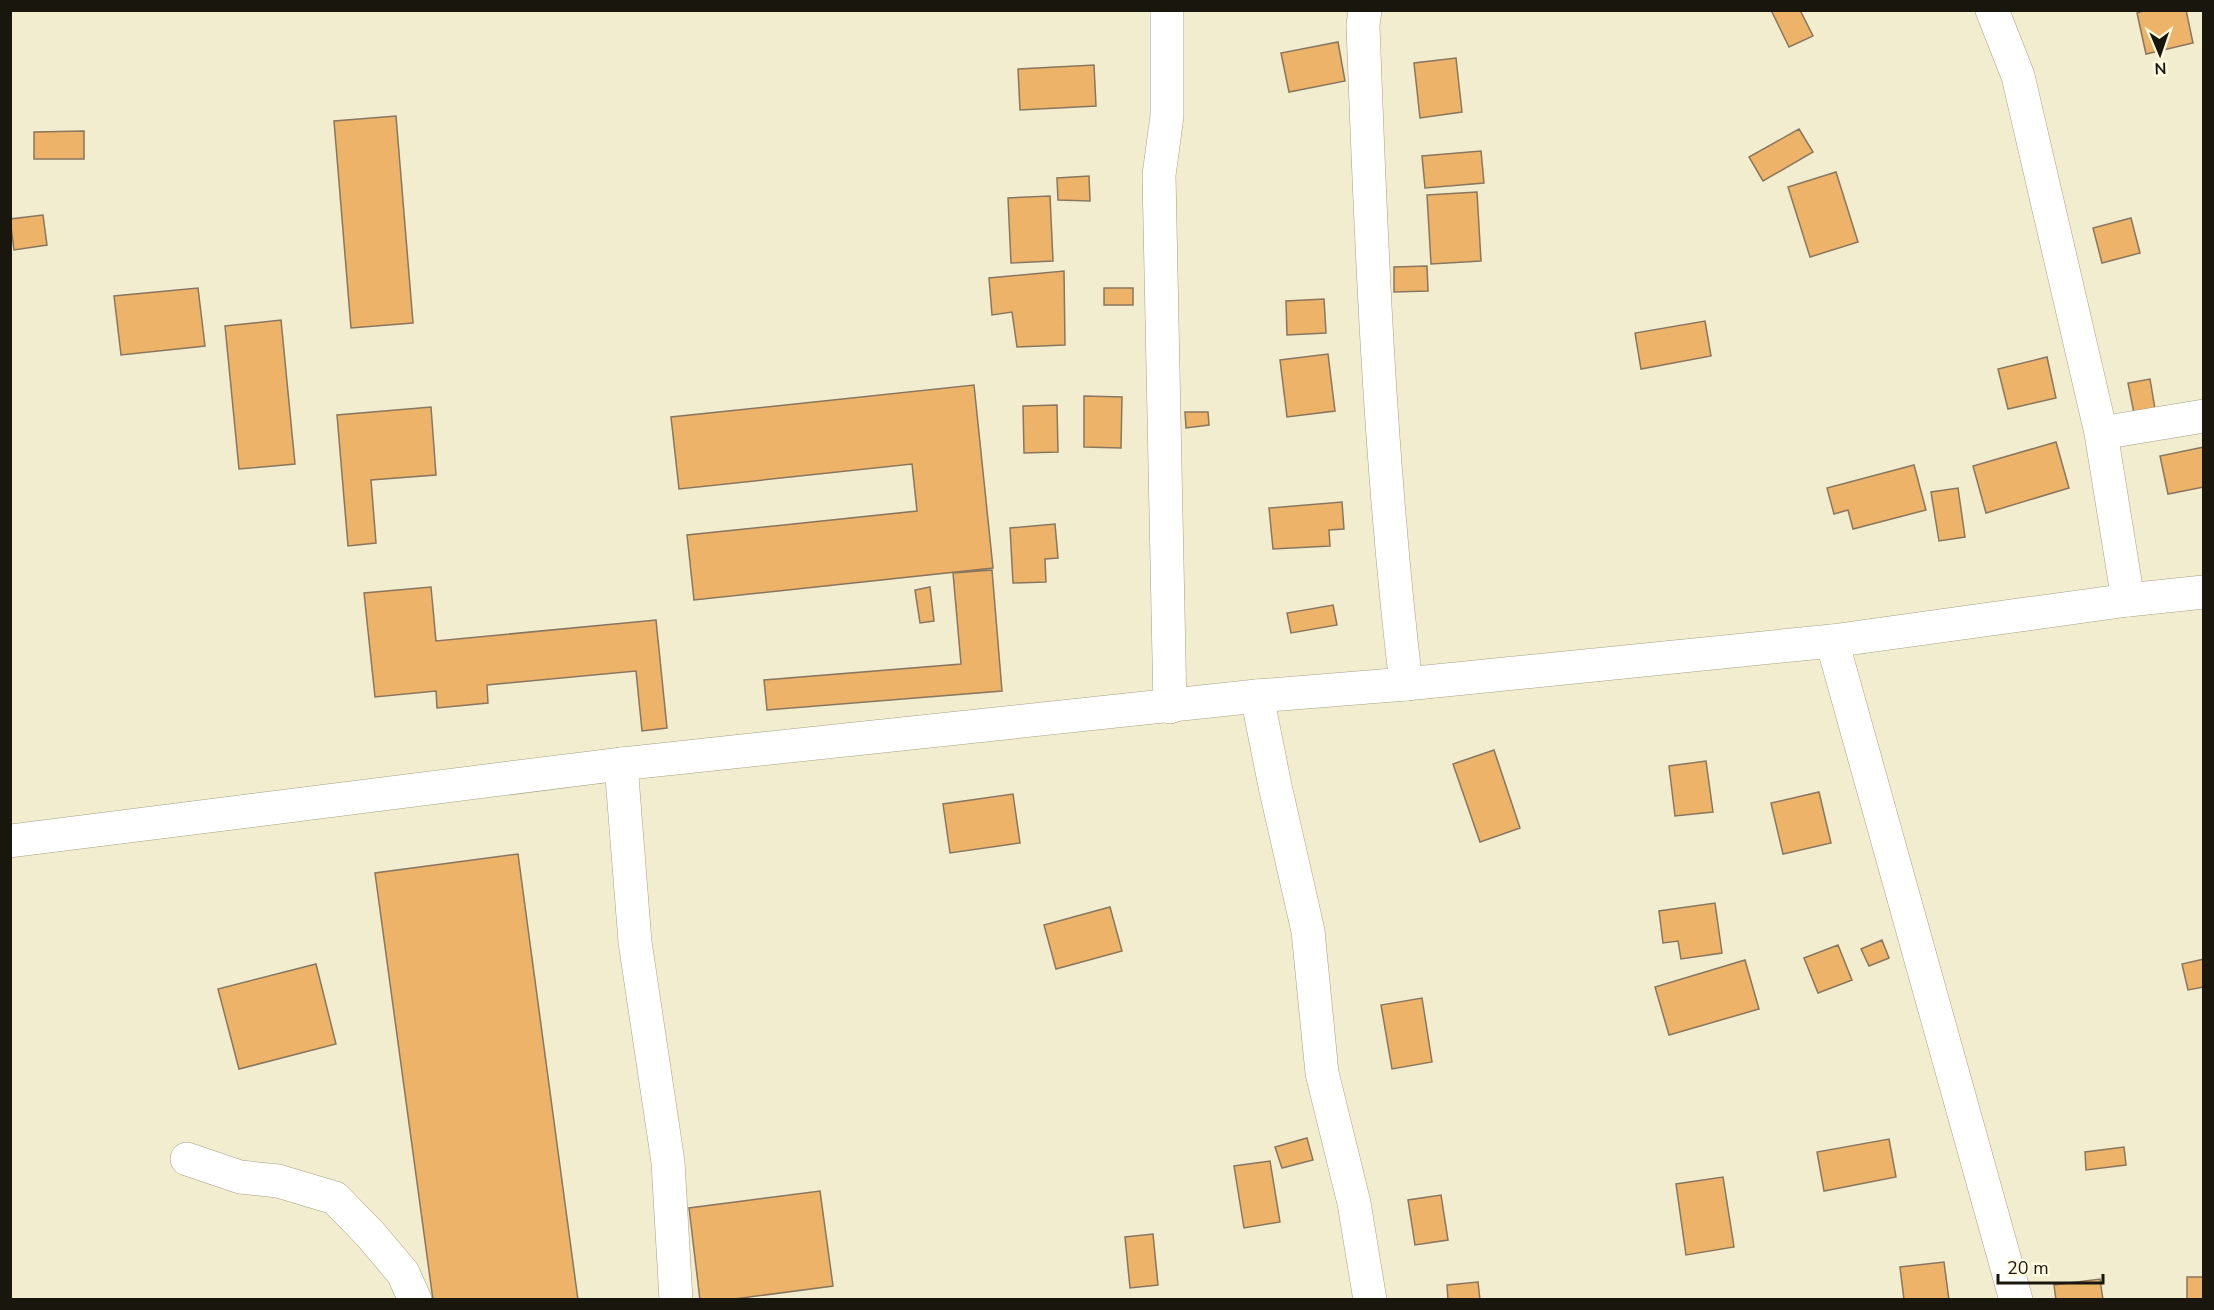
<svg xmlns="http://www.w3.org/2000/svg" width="2214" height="1310" viewBox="0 0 2214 1310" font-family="'Nunito Sans',sans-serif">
<rect width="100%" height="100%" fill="#f3edcf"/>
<path fill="#edb368" stroke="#89765f" stroke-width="1.5" d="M 1771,10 L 1800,10 L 1813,36 L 1789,47 Z
M 2146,10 L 2186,10 L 2193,43 L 2146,54 L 2137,13 Z
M 1338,42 L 1345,81 L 1289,92 L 1281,53 Z
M 1456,58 L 1462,112 L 1420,118 L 1414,63 Z
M 1094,65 L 1096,106 L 1020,110 L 1018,69 Z
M 396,116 L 413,323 L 351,328 L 334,121 Z
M 1799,129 L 1813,152 L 1763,181 L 1749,157 Z
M 84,131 L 84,159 L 34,159 L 34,132 Z
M 1481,151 L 1484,183 L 1425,188 L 1422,156 Z
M 1836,172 L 1858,242 L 1810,257 L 1788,187 Z
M 1089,176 L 1090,201 L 1058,200 L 1057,178 Z
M 1477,192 L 1481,261 L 1431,264 L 1427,195 Z
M 1050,196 L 1053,261 L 1011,263 L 1008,198 Z
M 43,215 L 47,245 L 14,250 L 10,219 Z
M 2131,218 L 2140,253 L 2102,263 L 2093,228 Z
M 1427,266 L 1428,291 L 1394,292 L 1394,267 Z
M 1064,271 L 1065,345 L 1017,347 L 1012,312 L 992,315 L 989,278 Z
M 198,288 L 205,346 L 121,355 L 114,296 Z
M 1104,288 L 1133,288 L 1133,305 L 1104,305 Z
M 1324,299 L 1326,333 L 1287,335 L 1286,301 Z
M 281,320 L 295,464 L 239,469 L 225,326 Z
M 1705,321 L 1711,356 L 1641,369 L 1635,333 Z
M 1328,354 L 1335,411 L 1287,417 L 1280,360 Z
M 2047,357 L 2056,398 L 2008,409 L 1998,369 Z
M 2150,379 L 2155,409 L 2134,413 L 2128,383 Z
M 974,385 L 993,568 L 694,600 L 687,535 L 917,511 L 912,464 L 679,489 L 671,417 Z
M 1084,396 L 1122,397 L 1121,448 L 1084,447 Z
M 1057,405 L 1058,452 L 1024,453 L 1023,406 Z
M 431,407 L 436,475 L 371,480 L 376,543 L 348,546 L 337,415 Z
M 1185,412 L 1208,412 L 1209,425 L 1186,428 Z
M 2056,442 L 2069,488 L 1986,513 L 1973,466 Z
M 2204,447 L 2204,487 L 2168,494 L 2160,456 Z
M 1914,465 L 1926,510 L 1853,529 L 1848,510 L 1834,514 L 1827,488 Z
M 1958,488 L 1965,537 L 1939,541 L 1931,492 Z
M 1342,502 L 1344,529 L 1329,530 L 1330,546 L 1273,549 L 1269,508 Z
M 1055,524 L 1058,558 L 1045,559 L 1046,582 L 1013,583 L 1010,528 Z
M 992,570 L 1002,691 L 767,710 L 764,680 L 961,664 L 953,573 Z
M 431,587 L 436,641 L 656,620 L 667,728 L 642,731 L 636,671 L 487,685 L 488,703 L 437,708 L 436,691 L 375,697 L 364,593 Z
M 930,587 L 934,621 L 920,623 L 915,590 Z
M 1333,605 L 1337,625 L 1291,633 L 1287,613 Z
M 1494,750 L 1520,828 L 1480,842 L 1453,764 Z
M 1706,761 L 1713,812 L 1675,816 L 1669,766 Z
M 1819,792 L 1831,843 L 1783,854 L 1771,803 Z
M 1013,794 L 1020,843 L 950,853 L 943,804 Z
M 518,854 L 578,1300 L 433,1300 L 375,873 Z
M 1715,903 L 1722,953 L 1681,959 L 1678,941 L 1663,943 L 1659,911 Z
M 1110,907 L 1122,951 L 1056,969 L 1044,925 Z
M 1882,940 L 1889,958 L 1869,966 L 1861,949 Z
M 1838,945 L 1852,980 L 1818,993 L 1804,958 Z
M 2204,959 L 2204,987 L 2188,990 L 2182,964 Z
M 1745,960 L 1759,1009 L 1669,1035 L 1655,987 Z
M 316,964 L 336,1044 L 239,1069 L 218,989 Z
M 1422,998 L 1432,1062 L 1392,1069 L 1381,1005 Z
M 1307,1138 L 1313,1160 L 1282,1168 L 1275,1147 Z
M 1889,1139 L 1896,1177 L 1824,1191 L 1817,1152 Z
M 2124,1147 L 2126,1165 L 2086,1170 L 2085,1152 Z
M 1270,1161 L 1280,1222 L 1244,1228 L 1234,1166 Z
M 1723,1177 L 1734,1247 L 1686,1255 L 1676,1184 Z
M 820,1191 L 833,1286 L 727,1300 L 700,1300 L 689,1208 Z
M 1441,1195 L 1448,1240 L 1415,1245 L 1408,1200 Z
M 1153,1234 L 1158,1285 L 1130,1288 L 1125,1237 Z
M 1944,1262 L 1949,1300 L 1904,1300 L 1900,1267 Z
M 2187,1277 L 2204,1277 L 2204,1300 L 2187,1300 Z
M 2100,1279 L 2103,1300 L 2056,1300 L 2054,1285 Z
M 1478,1282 L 1480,1300 L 1448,1300 L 1447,1285 Z"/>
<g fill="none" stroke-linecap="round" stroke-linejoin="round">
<g stroke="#a5a084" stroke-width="34">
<path id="minor" d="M 1167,10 L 1167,116 L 1159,175 L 1170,707
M 1365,10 L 1363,25 C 1371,245 1380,465 1406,684
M 1992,10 L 2018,76 L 2101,433 L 2128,600
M 2101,433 L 2204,416
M 1832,641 L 2016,1300
M 1257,696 L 1275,786 L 1308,931 L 1322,1073 L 1354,1203 L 1370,1300
M 621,764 L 635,942 L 668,1162 L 676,1300
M 187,1159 L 240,1177 L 278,1181 L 335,1198 L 370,1234 L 403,1273 L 415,1300"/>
</g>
<g stroke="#a5a084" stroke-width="34">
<path id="tertiary" d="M 10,841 L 621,764 L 1257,696 L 1406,684 L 1832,641 L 2128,600 L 2204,592"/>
</g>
<use href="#minor" stroke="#fff" stroke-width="33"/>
<use href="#tertiary" stroke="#fff" stroke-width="33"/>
</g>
<rect width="2214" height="1310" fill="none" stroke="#19170d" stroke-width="24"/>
<g transform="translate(2160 54) rotate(178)" stroke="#fffbe2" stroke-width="4.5" paint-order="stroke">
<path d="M0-4.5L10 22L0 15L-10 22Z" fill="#19170d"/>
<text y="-9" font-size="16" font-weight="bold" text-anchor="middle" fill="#19170d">N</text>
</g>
<path d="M1998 1274v9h105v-9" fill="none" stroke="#19170d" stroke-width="3"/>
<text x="2007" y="1274" font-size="18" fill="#19170d" stroke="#fffbe2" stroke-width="4.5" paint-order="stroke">20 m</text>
</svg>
